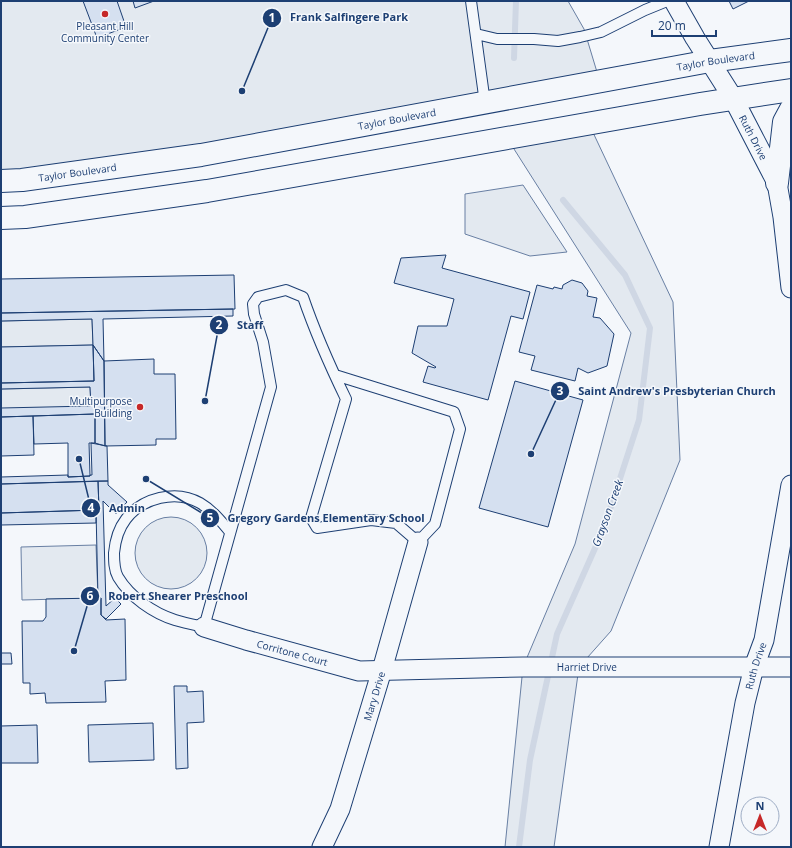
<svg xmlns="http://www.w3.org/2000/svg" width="792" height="848" viewBox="0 0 792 848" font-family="'Open Sans',sans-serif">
<rect width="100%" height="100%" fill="#f4f7fb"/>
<path fill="#e3e9f0" stroke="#687fa3" d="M 1,1 L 568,1 L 584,29 L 600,82 L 1,181 Z
M 589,124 L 673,302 L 680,460 L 611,631 L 579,667 L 554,847 L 505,847 L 523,667 L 575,544 L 631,333 L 507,138 Z
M 523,185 L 567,252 L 530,256 L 465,234 L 465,194 Z
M 92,319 L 93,345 L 1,347 L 1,321 Z
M 90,387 L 91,407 L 1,409 L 1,389 Z
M135 553a36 36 0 1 1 72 0a36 36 0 1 1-72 0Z
M 96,545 L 98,598 L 22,600 L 21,547 Z"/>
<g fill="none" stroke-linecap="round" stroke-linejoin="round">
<path stroke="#cfd7e4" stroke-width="6" d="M 514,58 L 516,1
M 519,847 L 530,760 L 557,634 L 604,528 L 639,420 L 650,328 L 625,275 L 563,200"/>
</g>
<path fill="#d5e0f0" stroke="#1d3f73" d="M 83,1 L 117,1 L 126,27 L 97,38 Z
M 133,1 L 154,1 L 135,8 Z
M 729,1 L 749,1 L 733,9 Z
M 446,255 L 442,268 L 530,292 L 523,319 L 511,316 L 488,400 L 423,382 L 428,366 L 435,368 L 436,367 L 412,353 L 418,326 L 447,326 L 454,299 L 394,283 L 401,258 Z
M 234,275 L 235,309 L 1,313 L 1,279 Z
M 572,280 L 582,283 L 588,291 L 587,296 L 597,298 L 593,317 L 600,318 L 614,334 L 607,366 L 588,373 L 578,368 L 575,381 L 531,370 L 535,356 L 519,352 L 537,285 L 553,289 L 554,287 L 562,289 L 563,285 Z
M 233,309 L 233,316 L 103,319 L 104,361 L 93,345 L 92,319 L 1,321 L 1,313 Z
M 93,345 L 94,381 L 1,383 L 1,347 Z
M 93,345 L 104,361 L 105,446 L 95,443 L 95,414 L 1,417 L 1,408 L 91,406 L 90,387 L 1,389 L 1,383 L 94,381 Z
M 154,359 L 154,374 L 175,374 L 176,439 L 156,439 L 156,445 L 105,446 L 104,361 Z
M 515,381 L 583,400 L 548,527 L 479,508 Z
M 95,414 L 95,443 L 89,443 L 90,476 L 68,477 L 68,443 L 34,444 L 33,416 Z
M 33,416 L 34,455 L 1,456 L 1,417 Z
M 91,443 L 107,446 L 108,481 L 1,484 L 1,477 L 68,475 L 68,477 L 90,476 L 90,475 L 92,475 Z
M 98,481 L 99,510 L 1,513 L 1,484 Z
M 98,481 L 108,481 L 108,485 L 127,502 L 116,514 L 103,501 L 106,606 L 115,598 L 121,604 L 106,619 L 101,615 L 101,598 L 98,598 L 96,510 L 99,510 Z
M 96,510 L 96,523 L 1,525 L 1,513 Z
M 98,598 L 101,598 L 101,615 L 106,620 L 125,619 L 126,680 L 105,681 L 106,702 L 46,703 L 45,693 L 30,694 L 30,683 L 23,683 L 22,621 L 43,621 L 46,617 L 46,599 Z
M 1,653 L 11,653 L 12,664 L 1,664 Z
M 174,686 L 187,686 L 187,692 L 203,691 L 204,722 L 187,723 L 188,768 L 176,769 Z
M 153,723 L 154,760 L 89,762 L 88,725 Z
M 37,725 L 38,763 L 1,763 L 1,726 Z"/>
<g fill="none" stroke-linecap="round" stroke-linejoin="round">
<g stroke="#1d3f73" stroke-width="12">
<path id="service" d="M 471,1 L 485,103
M 476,34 L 497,39 L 534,39 L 558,41 L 580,37 L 601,32 L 645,10 L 667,1
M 230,532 C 221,521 212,510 200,503 C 176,489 142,498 126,519 C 119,528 115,542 114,553 C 114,561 114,570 118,577 C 130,597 153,613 175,620 C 185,623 195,625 204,627 L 271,387 L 263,342 L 254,314 L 253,304 L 258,297 L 286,290 L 303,297 C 315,332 330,366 346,399 L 311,518 L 317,528 L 371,520 L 396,523 L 418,542 L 435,524 L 460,429 L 454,412 L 335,375"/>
</g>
<g stroke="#1d3f73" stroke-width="21">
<g id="minor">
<path id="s1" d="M 674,1 L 695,38 L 733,98 L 777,183 L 783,217 L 791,288"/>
<path id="s2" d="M 204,627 L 246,640 L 359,671 L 523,667 L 791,667"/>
<path id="s3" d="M 322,847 L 340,809 L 382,670 L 418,542"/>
<path id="s4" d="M 719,847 L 745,703 L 754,667 L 764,640 L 791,485"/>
</g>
</g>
<g stroke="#1d3f73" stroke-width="24">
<g id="primary">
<path id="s5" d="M 1,181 L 22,180 L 201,155 L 710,61 L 791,50"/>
<path d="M 777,183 L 784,122 L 791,109"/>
<path d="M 1,218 L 25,217 L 207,191 L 700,104 L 791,90"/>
</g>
</g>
<use href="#service" stroke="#f4f7fb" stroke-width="10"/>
<use href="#minor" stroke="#f4f7fb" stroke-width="19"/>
<use href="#primary" stroke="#f4f7fb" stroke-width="22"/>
</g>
<g fill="#c62828" stroke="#f4f7fb" stroke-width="1.5">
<circle cx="105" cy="14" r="4"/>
<circle cx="140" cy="407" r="4"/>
</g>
<g text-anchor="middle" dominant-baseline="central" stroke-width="3" stroke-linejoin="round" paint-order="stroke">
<g font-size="10" fill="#1d3f73" stroke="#f4f7fb">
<text x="105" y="26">Pleasant Hill<tspan x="105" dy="12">Community Center</tspan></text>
<text x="132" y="401" text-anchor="end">Multipurpose<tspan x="132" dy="12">Building</tspan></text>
</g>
<g font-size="10" fill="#1d3f73" stroke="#f4f7fb">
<text stroke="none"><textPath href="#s5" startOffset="725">Taylor Boulevard</textPath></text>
<text stroke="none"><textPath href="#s5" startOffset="401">Taylor Boulevard</textPath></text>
<text stroke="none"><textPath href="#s1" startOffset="158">Ruth Drive</textPath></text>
<text stroke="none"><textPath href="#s5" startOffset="77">Taylor Boulevard</textPath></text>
<text stroke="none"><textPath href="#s2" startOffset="92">Corritone Court</textPath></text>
<text stroke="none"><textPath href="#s4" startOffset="185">Ruth Drive</textPath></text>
<text stroke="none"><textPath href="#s2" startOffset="389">Harriet Drive</textPath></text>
<text stroke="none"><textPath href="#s3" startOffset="160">Mary Drive</textPath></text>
</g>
<g font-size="11" font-style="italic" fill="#1d3f73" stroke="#f4f7fb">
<text transform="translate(607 513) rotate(-70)">Grayson Creek</text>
</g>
</g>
<path fill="none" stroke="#1d3f73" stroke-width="1.5" d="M242 91L272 18M205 401L219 325M531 454L560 391M79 459L91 508M146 479L210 518M74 651L90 596"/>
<g fill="#1d3f73" stroke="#f4f7fb" stroke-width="1.5">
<circle cx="242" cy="91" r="4"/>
<circle cx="205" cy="401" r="4"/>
<circle cx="531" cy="454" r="4"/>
<circle cx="79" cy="459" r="4"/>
<circle cx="146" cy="479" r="4"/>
<circle cx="74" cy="651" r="4"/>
<circle cx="272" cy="18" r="10"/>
<circle cx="219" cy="325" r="10"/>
<circle cx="560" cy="391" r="10"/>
<circle cx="91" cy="508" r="10"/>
<circle cx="210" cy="518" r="10"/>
<circle cx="90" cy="596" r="10"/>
</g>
<g font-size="12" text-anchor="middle" font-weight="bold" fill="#fff">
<text x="272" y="22">1</text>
<text x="219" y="329">2</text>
<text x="560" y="395">3</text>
<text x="91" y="512">4</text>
<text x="210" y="522">5</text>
<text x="90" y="600">6</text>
</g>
<g font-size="11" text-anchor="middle" font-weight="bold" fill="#1d3f73" stroke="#f4f7fb" stroke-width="3" stroke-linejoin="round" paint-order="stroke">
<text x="349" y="21">Frank Salfingere Park</text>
<text x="250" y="329">Staff</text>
<text x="677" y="395">Saint Andrew's Presbyterian Church</text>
<text x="127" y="512">Admin</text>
<text x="326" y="522">Gregory Gardens Elementary School</text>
<text x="178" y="600">Robert Shearer Preschool</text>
</g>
<rect width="792" height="848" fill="none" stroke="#1d3f73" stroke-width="4"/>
<g transform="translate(760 816)"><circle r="19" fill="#f4f7fb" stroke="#9eadc5"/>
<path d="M0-3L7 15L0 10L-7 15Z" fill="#c62828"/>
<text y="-6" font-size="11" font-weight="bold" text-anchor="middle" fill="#1d3f73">N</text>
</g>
<path d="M652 30v6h64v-6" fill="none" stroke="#1d3f73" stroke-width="2"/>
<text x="658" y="30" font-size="12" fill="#1d3f73" stroke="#f4f7fb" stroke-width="3" paint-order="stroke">20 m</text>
</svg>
